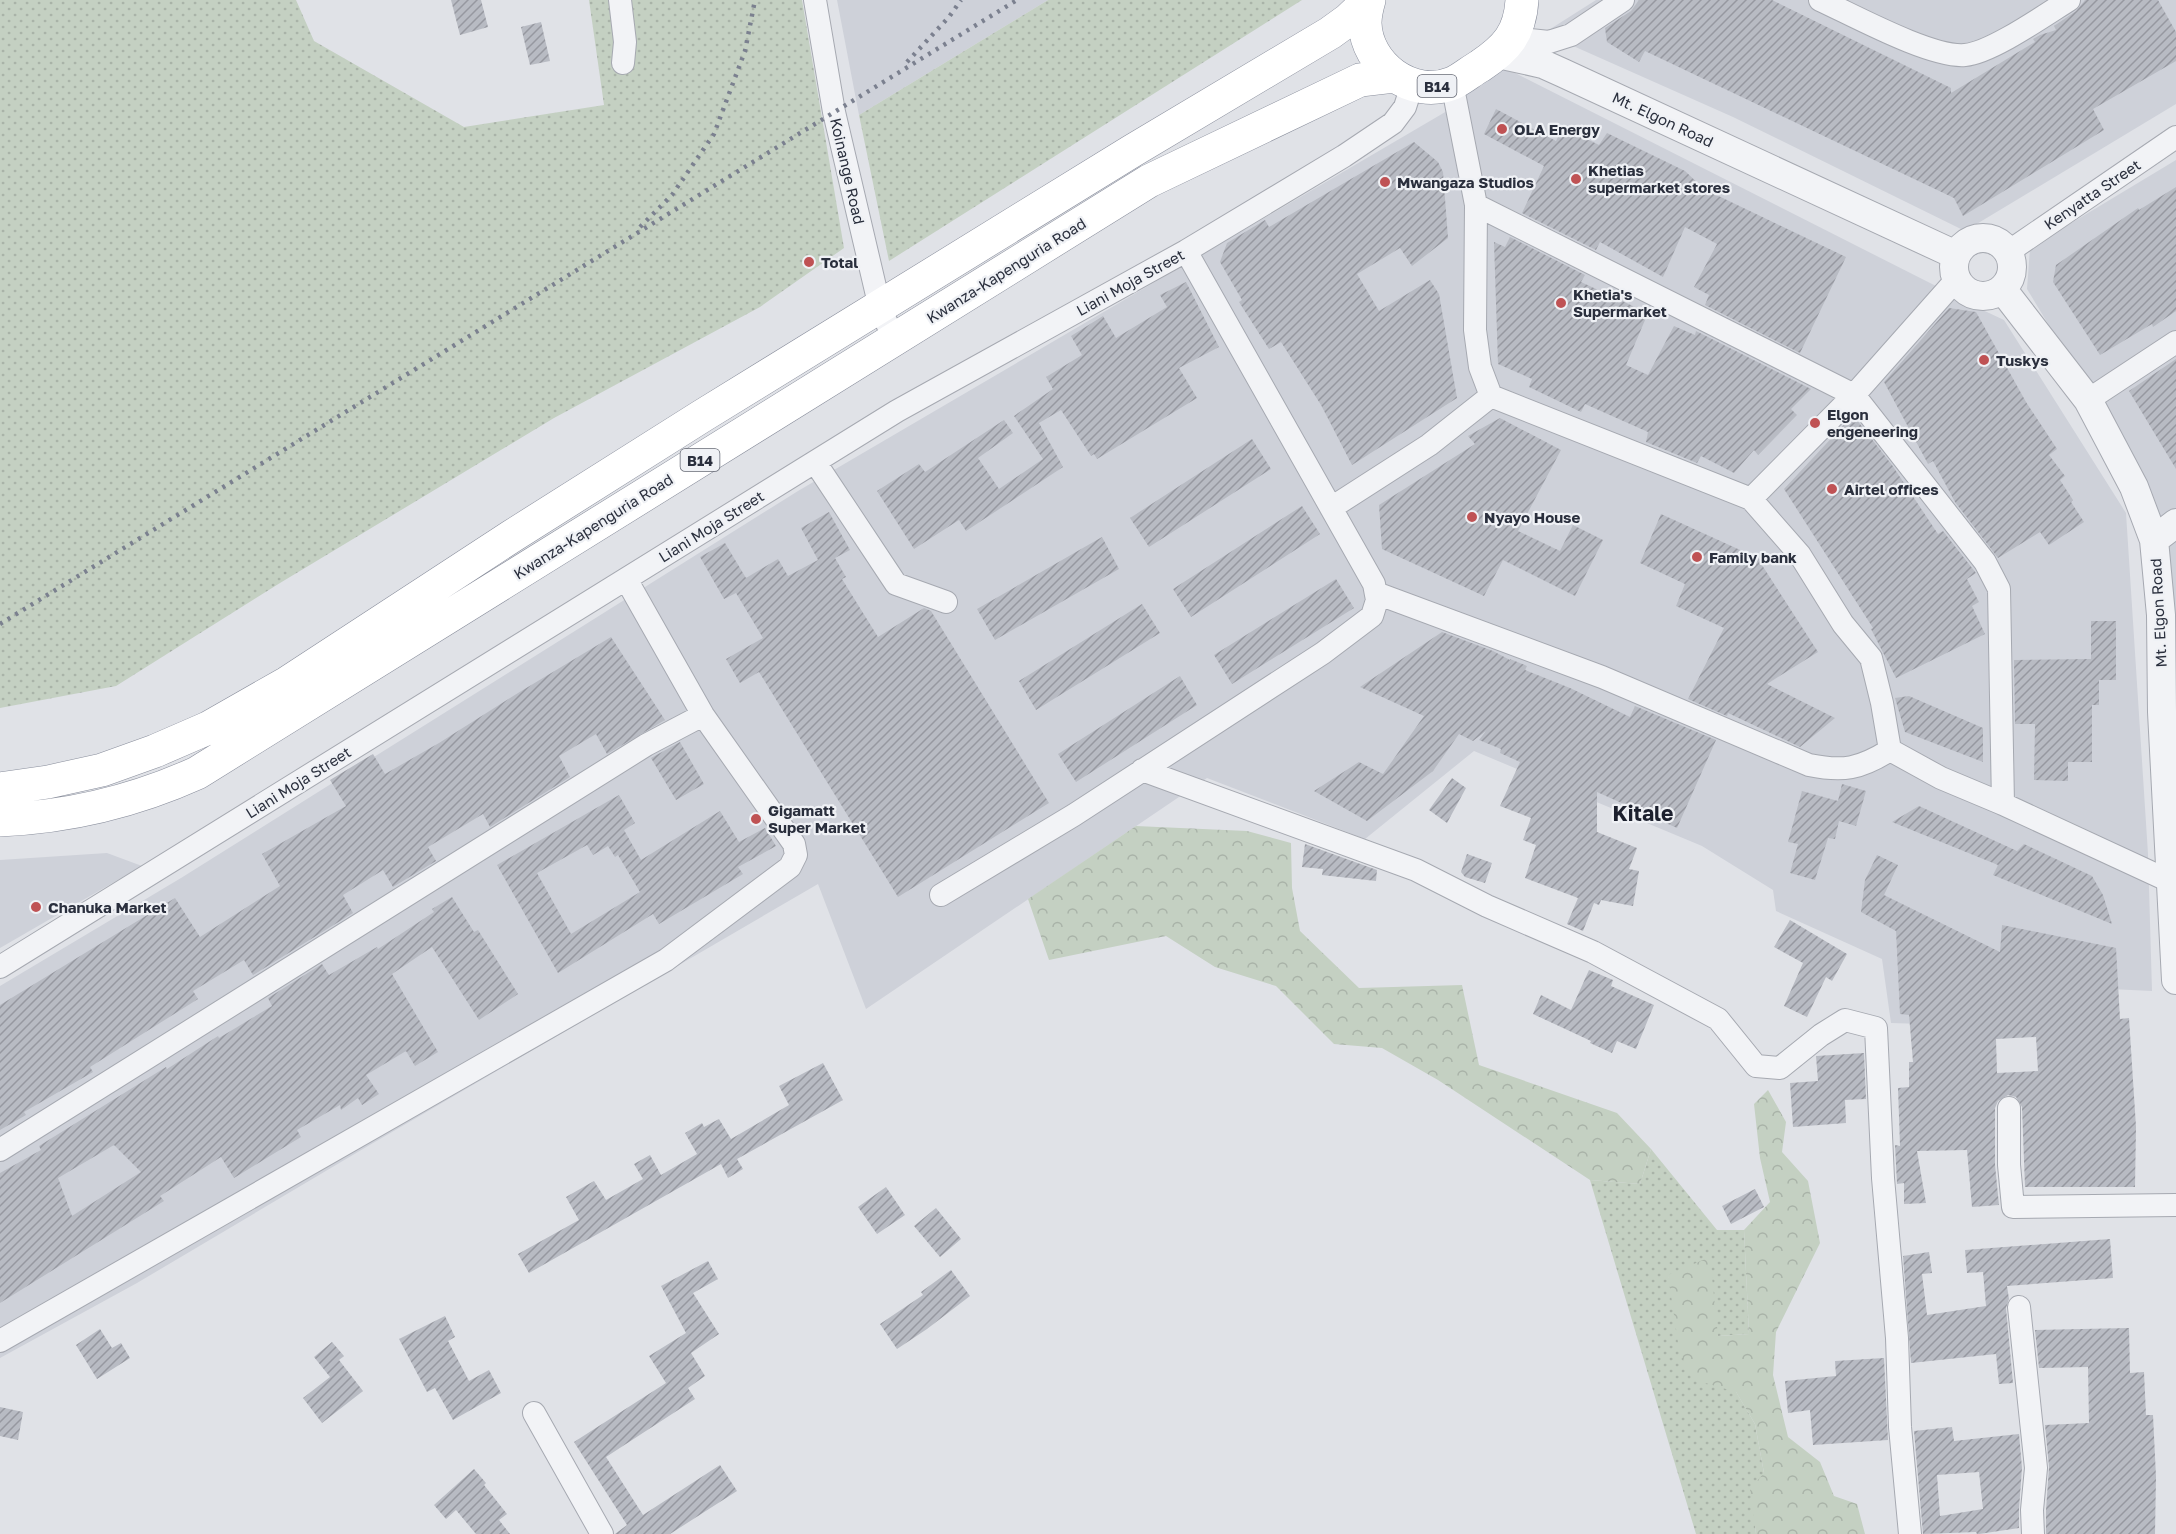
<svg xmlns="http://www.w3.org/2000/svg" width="2176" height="1534" viewBox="0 0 2176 1534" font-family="'Golos Text',sans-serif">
<defs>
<pattern id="grass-dots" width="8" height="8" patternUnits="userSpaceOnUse" patternTransform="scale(1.5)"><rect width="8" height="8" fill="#c4d0c2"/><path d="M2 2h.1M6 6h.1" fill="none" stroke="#a9b3a8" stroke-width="1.8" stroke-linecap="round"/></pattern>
<pattern id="forest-crowns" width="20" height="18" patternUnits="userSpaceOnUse" patternTransform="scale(1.5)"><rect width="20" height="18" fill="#c4d0c2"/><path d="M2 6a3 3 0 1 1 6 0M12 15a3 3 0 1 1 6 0" fill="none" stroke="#a9b3a8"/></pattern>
<pattern id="building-hatch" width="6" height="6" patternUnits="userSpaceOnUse" patternTransform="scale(1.5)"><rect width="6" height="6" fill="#b8bbc3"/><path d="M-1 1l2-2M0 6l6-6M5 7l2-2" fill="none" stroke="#9698a0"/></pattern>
</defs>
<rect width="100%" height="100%" fill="#e0e2e7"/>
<path fill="#ced1d9" d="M 837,0 L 1048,0 L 859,115 Z
M 1596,0 L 2176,0 L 2176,104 L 1965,231 L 1733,117 L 1544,33 Z
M 1507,69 L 1936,286 L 1959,299 L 2004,320 L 2126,513 L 2148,854 L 2152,991 L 1987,983 L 1988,1026 L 1891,1023 L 1882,959 L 1776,911 L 1773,890 L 1702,846 L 1474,751 L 1365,839 L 1207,778 L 866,1009 L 818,884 L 368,1146 L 137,1283 L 0,1358 L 0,986 L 181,878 L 798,491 L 1447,111 L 1468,86 Z
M 2176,160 L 2176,718 L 2153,498 L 2027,289 L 2030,248 Z
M 107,853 L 142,866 L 0,948 L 0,860 Z"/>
<path fill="url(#grass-dots)" d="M 0,0 L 296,0 L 314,41 L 464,127 L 604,105 L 589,0 L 802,0 L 844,248 L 760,307 L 554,418 L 280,583 L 116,686 L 0,708 Z
M 1048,0 L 1302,0 L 889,261 L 859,115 Z
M 1651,1149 L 1717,1230 L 1744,1230 L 1749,1334 L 1718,1336 L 1668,1276 L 1755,1424 L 1764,1473 L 1755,1524 L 1756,1534 L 1696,1534 L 1590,1180 L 1640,1184 Z"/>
<path fill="url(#forest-crowns)" d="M 1136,826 L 1247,831 L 1291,843 L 1292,888 L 1300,931 L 1359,988 L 1462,985 L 1479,1065 L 1617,1113 L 1651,1149 L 1640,1184 L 1590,1180 L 1438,1080 L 1382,1048 L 1334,1044 L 1276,986 L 1215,967 L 1166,936 L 1049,960 L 1028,899 Z
M 1768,1090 L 1786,1122 L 1782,1152 L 1808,1181 L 1820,1243 L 1776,1332 L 1773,1375 L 1788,1437 L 1820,1462 L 1834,1496 L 1857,1504 L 1865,1534 L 1756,1534 L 1750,1489 L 1764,1473 L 1755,1424 L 1736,1392 L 1692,1379 L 1679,1349 L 1668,1275 L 1710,1257 L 1718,1336 L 1749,1334 L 1744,1230 L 1770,1202 L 1760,1158 L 1754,1104 Z"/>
<path fill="url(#building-hatch)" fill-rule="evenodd" d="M 451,0 L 481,0 L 488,27 L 460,35 Z
M 1639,0 L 1772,0 L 1951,88 L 1951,93 L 2035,42 L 2033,39 L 2040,35 L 2056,30 L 2054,26 L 2076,11 L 2085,0 L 2158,0 L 2176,32 L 2176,61 L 2093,109 L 2104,130 L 1963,216 L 1954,198 L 1645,51 L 1639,62 L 1607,42 L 1605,28 L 1631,11 Z
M 541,22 L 550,61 L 530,65 L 521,27 Z
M 1496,109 L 1556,141 L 1563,127 L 1599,145 L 1607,133 L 1685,171 L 1704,189 L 1846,257 L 1800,353 L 1705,305 L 1709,295 L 1694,287 L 1717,244 L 1685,227 L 1663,277 L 1600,242 L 1596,250 L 1522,213 L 1544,166 L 1484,134 Z
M 1414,142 L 1438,162 L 1443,172 L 1448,238 L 1412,266 L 1400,248 L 1357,274 L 1379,311 L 1430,280 L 1439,294 L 1457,398 L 1352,465 L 1321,405 L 1281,342 L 1269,349 L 1239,302 L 1242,300 L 1220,262 L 1227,243 L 1265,220 L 1269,227 Z
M 2176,187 L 2176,311 L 2153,327 L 2152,324 L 2100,355 L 2053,282 L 2056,265 L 2138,208 L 2139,210 Z
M 1510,237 L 1585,275 L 1581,282 L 1648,313 L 1626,365 L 1648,375 L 1674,326 L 1695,335 L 1696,331 L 1811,389 L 1791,409 L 1797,415 L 1758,455 L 1754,450 L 1734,473 L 1701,456 L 1697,463 L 1646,442 L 1648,432 L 1585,404 L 1581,412 L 1529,387 L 1532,379 L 1498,364 L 1494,242 L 1505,247 Z
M 1186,282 L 1219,347 L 1179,368 L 1197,398 L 1097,459 L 1094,454 L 1091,456 L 1061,410 L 1039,423 L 1063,467 L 966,531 L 959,520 L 914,549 L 877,491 L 919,464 L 925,472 L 1004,420 L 1013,433 L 978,458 L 999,489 L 1043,459 L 1014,416 L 1053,389 L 1046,377 L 1082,355 L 1071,336 L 1103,316 L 1116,338 L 1167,307 L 1160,295 Z
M 1949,308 L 1976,312 L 2026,402 L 2057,449 L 2049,455 L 2065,476 L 2060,480 L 2073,500 L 2071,502 L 2084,522 L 2049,545 L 2040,532 L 1998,558 L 1955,502 L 1933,461 L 1928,464 L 1884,382 Z
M 2176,359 L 2176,469 L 2129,391 Z
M 1853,415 L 1892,465 L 1938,534 L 1943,531 L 1976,573 L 1967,579 L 1979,602 L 1972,606 L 1985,634 L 1896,678 L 1871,629 L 1873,628 L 1784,489 Z
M 1500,418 L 1561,450 L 1518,531 L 1560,551 L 1573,525 L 1603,540 L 1575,596 L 1503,560 L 1484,596 L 1382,549 L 1379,505 L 1475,444 L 1468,436 Z
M 1252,439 L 1271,469 L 1149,547 L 1130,518 Z
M 1302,506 L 1320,534 L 1191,617 L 1173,589 Z
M 829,512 L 850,550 L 835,558 L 846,577 L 842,579 L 878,637 L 924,608 L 931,611 L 1049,803 L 898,897 L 759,672 L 740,683 L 726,659 L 763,638 L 736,593 L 724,599 L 700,557 L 725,543 L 746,578 L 778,559 L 788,576 L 818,560 L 801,528 Z
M 1661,514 L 1760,559 L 1760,562 L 1818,652 L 1767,684 L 1835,718 L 1800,747 L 1728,713 L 1727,716 L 1688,699 L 1724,628 L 1676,606 L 1685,584 L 1640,563 Z
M 1102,537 L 1119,569 L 995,640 L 977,609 Z
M 1336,579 L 1354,608 L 1232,684 L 1214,655 Z
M 1142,604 L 1160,633 L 1036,710 L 1019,681 Z
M 2091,621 L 2116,621 L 2116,680 L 2099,680 L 2099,705 L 2092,705 L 2092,762 L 2068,762 L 2068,781 L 2034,780 L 2035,724 L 2015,724 L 2014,660 L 2091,659 Z
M 1442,632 L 1493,651 L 1510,660 L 1510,659 L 1527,666 L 1525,670 L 1570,688 L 1630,717 L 1635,706 L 1716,740 L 1677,828 L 1597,792 L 1597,832 L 1637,848 L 1629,869 L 1639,871 L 1633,906 L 1601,900 L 1599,905 L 1594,903 L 1583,931 L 1567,924 L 1578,898 L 1525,878 L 1536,845 L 1523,840 L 1531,818 L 1500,806 L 1520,762 L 1500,753 L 1501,749 L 1479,740 L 1486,731 L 1473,741 L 1459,734 L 1433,771 L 1367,821 L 1314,791 L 1359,762 L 1383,774 L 1424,716 L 1360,687 Z
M 611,637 L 665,720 L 607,754 L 596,734 L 559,756 L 570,777 L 490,827 L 483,814 L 428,847 L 436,861 L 393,887 L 383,870 L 343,895 L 353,913 L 253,975 L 244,960 L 193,991 L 198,999 L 90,1067 L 93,1072 L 24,1112 L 26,1115 L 0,1130 L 0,1005 L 175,898 L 200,937 L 280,886 L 262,854 L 346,806 L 330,780 L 373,754 L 385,774 L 439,743 L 518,693 Z
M 1180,676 L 1197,705 L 1076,782 L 1058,754 Z
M 1909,696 L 1983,728 L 1983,762 L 1905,732 L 1895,698 Z
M 680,742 L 704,784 L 676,800 L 651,758 Z
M 1452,778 L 1466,788 L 1447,823 L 1429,810 Z
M 1842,784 L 1866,791 L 1856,826 L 1839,821 L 1835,839 L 1828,838 L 1815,880 L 1790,873 L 1798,844 L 1788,842 L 1802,791 L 1838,801 Z
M 619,795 L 635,823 L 624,830 L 641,860 L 720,811 L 739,842 L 765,828 L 776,846 L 738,867 L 743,874 L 659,924 L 653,914 L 558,973 L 497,865 ZM 587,845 L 593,855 L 608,846 L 615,857 L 618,855 L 640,892 L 571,934 L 537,873 Z
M 1919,806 L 2017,851 L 2024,844 L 2092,876 L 2103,895 L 2112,924 L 1993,875 L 1998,865 L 1892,822 Z
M 1305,844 L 1377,870 L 1376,881 L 1322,875 L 1323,869 L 1302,867 Z
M 1467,854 L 1492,863 L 1485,883 L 1465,877 L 1461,872 Z
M 1877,855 L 1898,865 L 1884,895 L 2000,952 L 2002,925 L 2116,948 L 2120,1019 L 2129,1018 L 2136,1127 L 2135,1187 L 2025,1187 L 2022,1107 L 2016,1097 L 2008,1095 L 1998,1101 L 1995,1108 L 1995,1165 L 1999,1205 L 1972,1207 L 1967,1150 L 1917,1151 L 1926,1203 L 1904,1204 L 1904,1183 L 1897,1184 L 1895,1145 L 1900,1146 L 1898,1088 L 1909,1087 L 1909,1062 L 1913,1062 L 1909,1015 L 1900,1014 L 1896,931 L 1861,912 L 1865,880 ZM 2036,1037 L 2038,1071 L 1997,1073 L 1996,1039 Z
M 452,897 L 474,932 L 478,930 L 518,994 L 479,1020 L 432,947 L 392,974 L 438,1052 L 415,1066 L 406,1051 L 366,1075 L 379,1094 L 362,1105 L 358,1098 L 341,1110 L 340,1105 L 297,1130 L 301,1137 L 234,1178 L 221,1157 L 160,1196 L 164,1201 L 0,1303 L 0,1173 L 41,1150 L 39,1146 L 166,1067 L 167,1069 L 218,1036 L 219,1038 L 272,1006 L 268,998 L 322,964 L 329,975 L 377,947 L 378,949 L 434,912 L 432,909 ZM 114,1145 L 141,1172 L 72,1216 L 58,1178 Z
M 1790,920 L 1847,954 L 1832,981 L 1826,977 L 1807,1017 L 1784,1006 L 1803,963 L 1774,947 Z
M 1589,970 L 1613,980 L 1611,986 L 1654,1005 L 1636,1049 L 1617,1041 L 1612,1053 L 1590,1043 L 1591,1041 L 1533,1014 L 1541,995 L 1571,1010 Z
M 1864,1053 L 1866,1099 L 1845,1100 L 1846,1123 L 1793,1127 L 1790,1083 L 1818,1081 L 1816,1056 Z
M 823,1063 L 843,1100 L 737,1159 L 743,1169 L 728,1178 L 721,1164 L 529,1273 L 518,1254 L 579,1220 L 566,1197 L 594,1181 L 606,1200 L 643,1179 L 634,1164 L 650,1155 L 661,1175 L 697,1154 L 685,1133 L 702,1123 L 704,1127 L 719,1119 L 731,1139 L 789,1105 L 779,1086 Z
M 886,1187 L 905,1215 L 877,1234 L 858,1207 Z
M 1755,1189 L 1764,1207 L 1731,1224 L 1722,1206 Z
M 936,1208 L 961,1239 L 940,1257 L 914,1226 Z
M 2110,1239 L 2113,1278 L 2007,1286 L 2009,1299 L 2006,1308 L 2013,1383 L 1999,1384 L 1996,1354 L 1911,1363 L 1903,1256 L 1929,1252 L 1932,1273 L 1922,1274 L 1927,1315 L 1986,1306 L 1983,1272 L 1967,1273 L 1965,1250 Z
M 708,1261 L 718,1279 L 693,1293 L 719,1334 L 691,1353 L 705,1376 L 688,1388 L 695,1399 L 606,1457 L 643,1515 L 720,1465 L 737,1491 L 670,1534 L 615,1534 L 627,1525 L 574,1442 L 666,1383 L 649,1356 L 686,1333 L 661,1286 Z
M 951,1270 L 970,1296 L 927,1329 L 897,1349 L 880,1324 L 923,1295 L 921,1292 Z
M 445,1316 L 455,1337 L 448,1341 L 469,1381 L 489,1370 L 501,1393 L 453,1420 L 435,1388 L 427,1392 L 399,1339 Z
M 2129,1328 L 2130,1373 L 2144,1372 L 2146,1415 L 2153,1415 L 2156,1477 L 2155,1534 L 2046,1534 L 2046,1510 L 2049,1467 L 2045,1425 L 2089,1423 L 2088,1367 L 2039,1368 L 2035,1330 Z
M 100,1329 L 112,1348 L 121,1343 L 130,1358 L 97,1379 L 76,1345 Z
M 332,1342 L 344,1356 L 339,1360 L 363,1391 L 322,1423 L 303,1398 L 330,1377 L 314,1357 Z
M 1884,1358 L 1888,1440 L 1813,1445 L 1810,1410 L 1788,1413 L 1785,1381 L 1836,1376 L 1835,1361 Z
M 0,1407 L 23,1412 L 18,1440 L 0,1436 Z
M 1952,1427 L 1954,1441 L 2019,1434 L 2022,1468 L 2019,1509 L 2019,1528 L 1979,1534 L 1977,1534 L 1976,1532 L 1923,1534 L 1914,1431 ZM 1979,1472 L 1983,1509 L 1940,1516 L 1937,1475 Z
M 474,1469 L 486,1483 L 484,1485 L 507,1514 L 499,1520 L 510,1534 L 476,1534 L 456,1510 L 446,1519 L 434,1505 Z"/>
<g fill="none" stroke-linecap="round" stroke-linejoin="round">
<g stroke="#a6a9b1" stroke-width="24">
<path id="minor" d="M 620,0 L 625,42 L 623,63
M 815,0 L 834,112 L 880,308 L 894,339
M 1820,0 C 1853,15 1931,58 1965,55 C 1991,53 2045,15 2069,0
M 1513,38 L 1549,42 L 1571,35 L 1623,0
M 1452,83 L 1476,205 L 1475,330 L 1480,367 L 1491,396 L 1751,499 L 1800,555 L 1843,624 L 1871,658 L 1882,703 L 1890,750
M 1476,205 L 1854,395 L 1985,562 L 1999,589 L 2003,804
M 2008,252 L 2176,137
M 2088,400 L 2176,342
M 815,462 L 896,584 L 946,602
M 1751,499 L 1854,395 L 1956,280
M 1331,508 L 1429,445 L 1491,396
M 1376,593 L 1602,677 L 1809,765 C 1843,772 1860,769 1890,750
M 1890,750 L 1941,778 L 2003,804 L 2176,884
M 1142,770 L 1416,870 L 1487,906 L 1593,952 L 1718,1019 L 1756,1066 L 1780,1068 L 1821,1035 L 1845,1020 L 1876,1028 L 1883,1178 L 1897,1338 L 1900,1427 L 1910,1534
M 941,895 L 1074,815 L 1323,653 L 1372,616 L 1377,600 L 1374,584 L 1186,251
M 0,967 L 897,411 L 1186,251 L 1344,156 L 1393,123 L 1405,107 L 1412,85
M 2009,1108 L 2009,1165 L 2013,1207 L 2176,1205
M 0,1150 L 646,745 L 703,715
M 2019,1307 L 2036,1468 L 2032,1510 L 2033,1534
M 0,1341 L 666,960 L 790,867 L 796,855 L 794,844 L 703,715 L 626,579
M 534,1413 L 602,1534"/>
</g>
<g stroke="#a6a9b1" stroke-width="30">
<path id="tertiary" d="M 1498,54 L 1543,64 L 1563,73 L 1956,255
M1954 267a29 29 0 1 1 58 0a29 29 0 1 1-58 0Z
M 2003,290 L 2088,400 L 2134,487 L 2154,540 L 2161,615 L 2162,712 L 2176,980
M 2154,540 L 2176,523"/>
</g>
<g stroke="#898e9c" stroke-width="34">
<path id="trunk" d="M 1369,0 C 1367,7 1365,15 1365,23 C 1366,65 1412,100 1453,83 C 1462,79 1471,71 1480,66 C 1507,48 1520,33 1522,0
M 0,789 L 48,782 L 102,770 L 155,751 L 208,728 L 287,683 L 512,536 L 702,416 L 1132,151 L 1330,33 L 1348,20 L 1369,0
M 0,820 C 69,817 135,801 197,773 L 1149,181 L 1360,80 L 1394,76"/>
</g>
<use href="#minor" stroke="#f2f3f6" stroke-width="22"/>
<use href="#tertiary" stroke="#f2f3f6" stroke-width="28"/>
<use href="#trunk" stroke="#fff" stroke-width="33"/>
<path stroke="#7b808f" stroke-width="4.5" stroke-dasharray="3 6" stroke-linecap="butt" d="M 907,62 L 949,17 L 961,0
M 640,227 L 672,195 L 714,134 L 745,51 L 755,0
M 0,624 L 1017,0"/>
</g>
<g fill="#bf5254" stroke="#eff1f5" stroke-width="2">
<circle cx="1502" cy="129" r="6"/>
<circle cx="1576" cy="179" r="6"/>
<circle cx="1385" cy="182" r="6"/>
<circle cx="809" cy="262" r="6"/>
<circle cx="1561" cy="303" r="6"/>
<circle cx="1984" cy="360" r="6"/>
<circle cx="1815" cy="423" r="6"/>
<circle cx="1832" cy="489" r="6"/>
<circle cx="1472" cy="517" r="6"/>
<circle cx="1697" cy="557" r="6"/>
<circle cx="756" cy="819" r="6"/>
<circle cx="36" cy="907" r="6"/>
</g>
<g text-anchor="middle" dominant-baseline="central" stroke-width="4.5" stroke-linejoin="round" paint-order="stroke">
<g fill="#eff1f5" stroke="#656974" stroke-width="1.5">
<rect x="1417.5" y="75" width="39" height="22" rx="4.5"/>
<rect x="680.5" y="449" width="39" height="22" rx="4.5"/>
</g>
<g font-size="14" font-weight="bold" fill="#2a2f3d">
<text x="1437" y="86">B14</text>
<text x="700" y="460">B14</text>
</g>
<g font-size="15" fill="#2a2f3d" stroke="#eff1f5">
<text transform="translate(1663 119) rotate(25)">Mt. Elgon Road</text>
<text transform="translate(848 171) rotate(77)">Koinange Road</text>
<text transform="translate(2092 194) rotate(-34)">Kenyatta Street</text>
<text transform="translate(1006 270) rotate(-32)">Kwanza-Kapenguria Road</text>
<text transform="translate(1130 282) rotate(-29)">Liani Moja Street</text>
<text transform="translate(593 526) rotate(-32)">Kwanza-Kapenguria Road</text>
<text transform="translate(711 526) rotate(-32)">Liani Moja Street</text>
<text transform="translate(2158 613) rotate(-93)">Mt. Elgon Road</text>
<text transform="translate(298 782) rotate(-32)">Liani Moja Street</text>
</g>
<g font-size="15" font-weight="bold" fill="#2a2f3d" stroke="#eff1f5" text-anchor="start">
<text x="1514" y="129">OLA Energy</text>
<text x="1588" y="170">Khetias<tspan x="1588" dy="17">supermarket stores</tspan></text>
<text x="1397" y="182">Mwangaza Studios</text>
<text x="821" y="262">Total</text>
<text x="1573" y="294">Khetia's<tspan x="1573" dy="17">Supermarket</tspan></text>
<text x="1996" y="360">Tuskys</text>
<text x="1827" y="414">Elgon<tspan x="1827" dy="17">engeneering</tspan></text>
<text x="1844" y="489">Airtel offices</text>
<text x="1484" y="517">Nyayo House</text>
<text x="1709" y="557">Family bank</text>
<text x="768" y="810">Gigamatt<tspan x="768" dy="17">Super Market</tspan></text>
<text x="48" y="907">Chanuka Market</text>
</g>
<g font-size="21" font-weight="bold" fill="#1c202e" stroke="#eff1f5">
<text x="1643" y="813">Kitale</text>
</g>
</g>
</svg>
